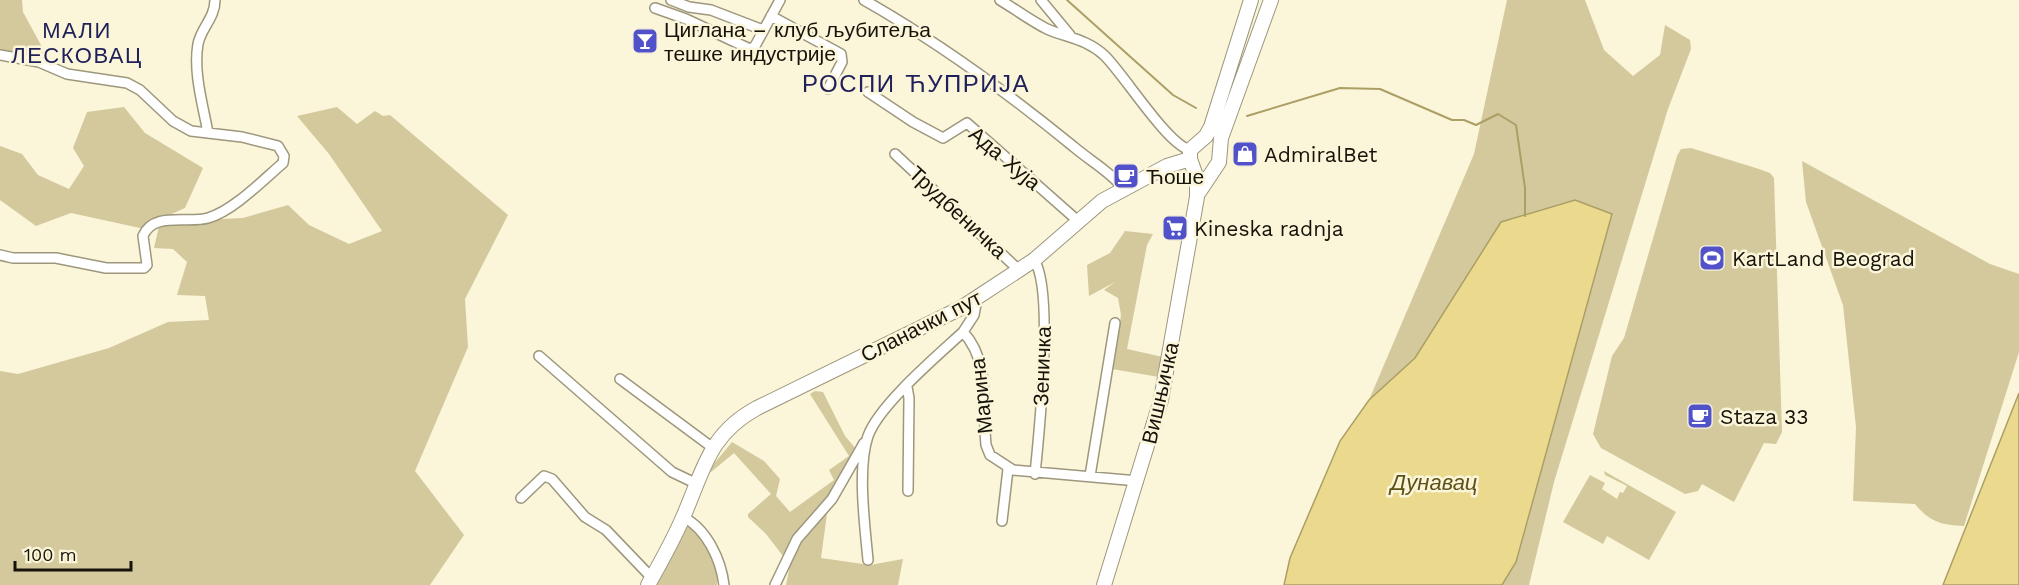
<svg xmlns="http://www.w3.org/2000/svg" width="2019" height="585" viewBox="0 0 2019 585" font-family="'Work Sans',sans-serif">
<rect width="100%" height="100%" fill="#fbf5d9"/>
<path fill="#d3c99d" d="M 0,0 L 22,0 L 23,12 L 54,69 L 0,55 Z
M 1507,0 L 1585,0 L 1604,50 L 1633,76 L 1660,55 L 1665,25 L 1690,40 L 1691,49 L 1668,109 L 1554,482 L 1529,585 L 1502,585 L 1516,562 L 1612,214 L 1575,200 L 1501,222 L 1415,359 L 1369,400 L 1474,154 Z
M 124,107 L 145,133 L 203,168 L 185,208 L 140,228 L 71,213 L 36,226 L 0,200 L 0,146 L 22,154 L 38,175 L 69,189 L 84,166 L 73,148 L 87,112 Z
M 337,107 L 357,124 L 375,111 L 383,116 L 390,115 L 508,215 L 465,299 L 468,347 L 415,471 L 464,535 L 430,585 L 0,585 L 0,371 L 18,374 L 109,348 L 168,322 L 209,320 L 205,296 L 177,295 L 187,262 L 173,249 L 154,248 L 160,222 L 243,218 L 288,205 L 309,225 L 349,244 L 382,231 L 329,154 L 297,116 Z
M 1691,148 L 1759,169 L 1770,173 L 1774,178 L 1782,432 L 1776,444 L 1764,443 L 1734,502 L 1702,484 L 1698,491 L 1685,494 L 1601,448 L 1593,434 L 1612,356 L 1624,338 L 1677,156 L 1681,149 Z
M 1802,161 L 1990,264 L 2019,274 L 2019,352 L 1964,526 C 1941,525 1930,522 1915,504 L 1853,501 L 1856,427 L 1843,305 L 1806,202 Z
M 1125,231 L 1153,234 L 1147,245 L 1127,349 L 1163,357 L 1159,377 L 1112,369 L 1121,315 L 1118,298 L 1104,290 L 1115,282 L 1089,296 L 1087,265 L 1110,253 Z
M 815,391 L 823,392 L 845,436 L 857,450 L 829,499 L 821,558 L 870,565 L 903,559 L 898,585 L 786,585 L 790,565 L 766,534 L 748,517 L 748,514 L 771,494 L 734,453 L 711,472 L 708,471 L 732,442 L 764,461 L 780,479 L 776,496 L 790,512 L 834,480 L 829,470 L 849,456 L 810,394 Z
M 1604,471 L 1676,512 L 1649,560 L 1607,536 L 1603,544 L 1563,522 L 1590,475 L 1605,483 L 1602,489 L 1617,499 L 1620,492 L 1623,493 L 1627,486 L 1605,475 Z
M 687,519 L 718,559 L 717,585 L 655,585 Z"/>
<path fill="#ebda8e" stroke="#ab9f66" stroke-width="1.5" d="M 1575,200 L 1612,214 L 1516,562 L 1502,585 L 1284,585 L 1290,558 L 1340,441 L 1369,400 L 1415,358 L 1501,222 Z
M 2019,393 L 2019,585 L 1943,585 Z"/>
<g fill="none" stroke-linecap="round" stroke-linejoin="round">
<path stroke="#ab9f66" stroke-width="2" d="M 1067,0 L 1173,95 L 1196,108
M 1247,116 L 1340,88 L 1380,89 L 1452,120 L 1464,120 L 1476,125 L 1498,114 L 1516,125 L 1525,188 L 1525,216"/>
<g stroke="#9d977d" stroke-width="12">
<path id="street" d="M 671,0 L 689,7 L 711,10 L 763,30
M 864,0 C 938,42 1008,93 1074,147 C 1089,160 1111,172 1123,188
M 1000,0 C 1015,9 1031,21 1047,29 C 1068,38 1087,39 1105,56 C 1125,76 1167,144 1190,150
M 1041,0 L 1070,35
M 655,8 L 686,19 L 750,49 L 755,46 L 780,0
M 771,16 L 841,54 L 842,62 L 828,89
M 0,55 L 39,62 L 67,74 L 127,83 L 140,90 L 173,121 L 191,131 L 242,137 L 278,146 L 284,156 L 283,163 C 263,180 233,211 208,218 C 188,224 153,211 143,236 L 147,265 L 144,268 L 106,268 L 56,258 L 13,258 L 0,255
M 868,92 L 913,122 L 943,138 L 967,123 L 1078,221
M 208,133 C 203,105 193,72 198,44 C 201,28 215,18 215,0
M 895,154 L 1020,271
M 1034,260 C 1054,288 1039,435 1035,474
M 977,299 L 974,315 L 963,332 C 991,361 982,408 986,445 L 990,455 L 1013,470 L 1138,481
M 539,356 L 672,472 L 695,483
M 620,379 L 713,448
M 907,387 L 909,398 L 908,491
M 1090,476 L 1115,323
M 521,498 L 544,476 L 552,479 L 585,517 L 606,530 L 652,578
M 683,517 C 707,529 721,560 724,585
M 1002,521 L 1008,469
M 868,560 C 865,527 857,468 868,436 C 879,405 937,356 963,332
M 775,585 L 797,539 L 832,499 L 864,443"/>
</g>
<g stroke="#9d977d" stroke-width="16">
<path id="secondary" d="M 1199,192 L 1219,162 L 1221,138 L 1271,0
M 648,585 C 661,562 674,539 684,515 C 704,469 709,434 757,408 L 961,308 L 1034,260 L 1102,201 L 1167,166 L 1190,159
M 1104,585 L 1161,400 L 1197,197 L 1197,179 L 1190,159 L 1190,150 L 1206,136 L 1211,127 L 1251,0"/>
</g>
<use href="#street" stroke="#fff" stroke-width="9"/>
<use href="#secondary" stroke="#fff" stroke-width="14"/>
</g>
<defs>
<g id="bar-square" transform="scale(1.35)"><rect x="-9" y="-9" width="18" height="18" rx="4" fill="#5152c9" stroke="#fbf5d9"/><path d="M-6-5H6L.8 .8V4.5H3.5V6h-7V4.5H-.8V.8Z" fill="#fff"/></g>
<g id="shop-square" transform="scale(1.35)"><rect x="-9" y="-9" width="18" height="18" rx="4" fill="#5152c9" stroke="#fbf5d9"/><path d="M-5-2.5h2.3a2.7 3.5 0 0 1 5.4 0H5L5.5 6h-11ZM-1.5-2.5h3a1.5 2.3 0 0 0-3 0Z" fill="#fff"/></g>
<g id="cafe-square" transform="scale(1.35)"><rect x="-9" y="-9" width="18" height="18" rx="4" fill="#5152c9" stroke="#fbf5d9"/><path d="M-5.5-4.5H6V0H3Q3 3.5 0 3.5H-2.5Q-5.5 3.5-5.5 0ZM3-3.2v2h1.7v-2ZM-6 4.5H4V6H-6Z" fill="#fff"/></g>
<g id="supermarket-square" transform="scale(1.35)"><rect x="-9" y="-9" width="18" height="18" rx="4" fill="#5152c9" stroke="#fbf5d9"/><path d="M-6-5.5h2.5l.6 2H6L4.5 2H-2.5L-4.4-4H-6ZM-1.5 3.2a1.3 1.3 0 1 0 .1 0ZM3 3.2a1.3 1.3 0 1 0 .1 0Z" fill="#fff"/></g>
<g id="stadium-square" transform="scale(1.35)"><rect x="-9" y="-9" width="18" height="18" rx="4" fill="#5152c9" stroke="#fbf5d9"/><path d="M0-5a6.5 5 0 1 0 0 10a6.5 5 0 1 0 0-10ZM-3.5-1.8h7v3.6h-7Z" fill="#fff"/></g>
</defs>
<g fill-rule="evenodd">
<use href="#bar-square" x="645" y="41"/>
<use href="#shop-square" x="1245" y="154"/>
<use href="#cafe-square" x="1126" y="176"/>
<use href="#supermarket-square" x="1175" y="228"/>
<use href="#stadium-square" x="1712" y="258"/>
<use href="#cafe-square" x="1700" y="416"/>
</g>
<g text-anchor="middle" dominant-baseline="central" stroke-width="5" stroke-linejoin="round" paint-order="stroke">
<g font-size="21" fill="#16140a" stroke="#fbf5d9" text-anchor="start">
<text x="664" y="29">Циглана – клуб љубитеља<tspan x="664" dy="24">тешке индустрије</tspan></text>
<text x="1264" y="154">AdmiralBet</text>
<text x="1146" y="176">Ћоше</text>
<text x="1194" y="228">Kineska radnja</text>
<text x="1732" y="258">KartLand Beograd</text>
<text x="1720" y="416">Staza 33</text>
</g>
<g font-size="21" fill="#16140a" stroke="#fbf5d9">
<text transform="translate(1005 158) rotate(40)">Ада Хуја</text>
<text transform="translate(958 212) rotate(43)">Трудбеничка</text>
<text transform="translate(921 326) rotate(-27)">Сланачки пут</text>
<text transform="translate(1042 366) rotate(-88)">Зеничка</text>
<text transform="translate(1160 393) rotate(-77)">Вишњичка</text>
<text transform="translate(981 396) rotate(-96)">Марина</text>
</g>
<g font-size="22" letter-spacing="1.5" fill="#20215a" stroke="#fbf5d9">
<text x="77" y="30">МАЛИ<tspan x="77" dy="25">ЛЕСКОВАЦ</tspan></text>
</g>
<g font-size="22" font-style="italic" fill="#5e5219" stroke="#fbf5d9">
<text x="1434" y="482">Дунавац</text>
</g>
<g font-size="24" letter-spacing="1.5" fill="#20215a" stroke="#fbf5d9">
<text x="916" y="84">РОСПИ ЋУПРИЈА</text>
</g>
</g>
<path d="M15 561v9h116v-9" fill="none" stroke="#16140a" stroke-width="3"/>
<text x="24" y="561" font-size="18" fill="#16140a" stroke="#fbf5d9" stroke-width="4.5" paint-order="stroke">100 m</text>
</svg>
